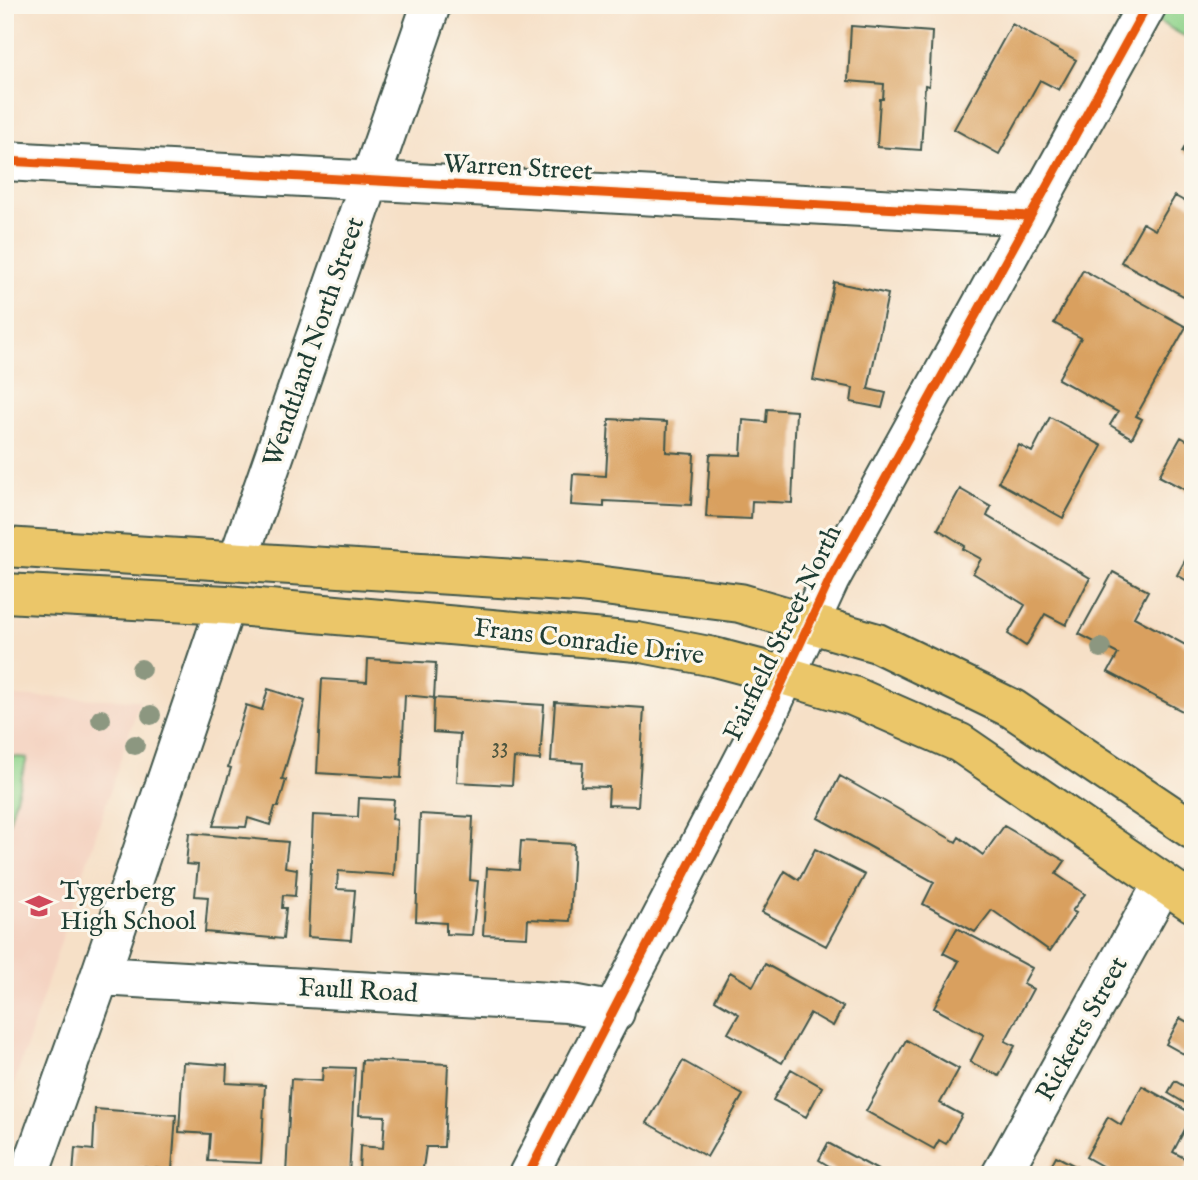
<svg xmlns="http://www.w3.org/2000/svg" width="1198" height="1180" viewBox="0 0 1198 1180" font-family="'IM FELL English',serif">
<rect width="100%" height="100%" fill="#fbf7ec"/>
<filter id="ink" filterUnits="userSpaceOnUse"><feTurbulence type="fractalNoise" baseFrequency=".0143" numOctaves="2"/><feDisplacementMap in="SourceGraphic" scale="14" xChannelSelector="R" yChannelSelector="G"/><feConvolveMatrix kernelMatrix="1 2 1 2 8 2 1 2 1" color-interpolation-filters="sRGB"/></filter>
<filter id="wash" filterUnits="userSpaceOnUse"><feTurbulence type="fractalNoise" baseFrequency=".00686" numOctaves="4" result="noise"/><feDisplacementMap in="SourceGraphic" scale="28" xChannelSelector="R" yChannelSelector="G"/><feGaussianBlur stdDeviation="1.57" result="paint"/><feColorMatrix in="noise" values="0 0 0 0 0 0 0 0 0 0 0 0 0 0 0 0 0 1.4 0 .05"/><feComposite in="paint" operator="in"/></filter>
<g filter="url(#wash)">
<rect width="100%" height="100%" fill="#f6e0c7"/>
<path fill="#f4d3c1" d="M 5,696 L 140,700 L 5,1112 Z"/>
<path fill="#91d48c" stroke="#588860" stroke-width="2" d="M 1164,5 L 1193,5 L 1193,41 L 1156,20 Z
M 5,756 L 27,758 L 5,837 Z"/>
<g id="blocks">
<path fill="#d9a05f" d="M 1012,24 L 1076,60 L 1059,90 L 1040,80 L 999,154 L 954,129 Z
M 851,26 L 932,32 L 929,86 L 925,85 L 921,150 L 877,147 L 880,99 L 883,99 L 884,84 L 848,81 Z
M 1193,132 L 1193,158 L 1182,152 Z
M 1175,196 L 1193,206 L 1193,287 L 1187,298 L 1121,262 L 1143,223 L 1155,230 Z
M 1083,270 L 1186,327 L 1136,416 L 1142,419 L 1132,438 L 1110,425 L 1118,412 L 1058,379 L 1081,338 L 1054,323 Z
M 834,282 L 888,294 L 868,389 L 886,393 L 882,408 L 851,402 L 853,388 L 813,380 Z
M 767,409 L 796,411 L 792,503 L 752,501 L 751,519 L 706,517 L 710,454 L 741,455 L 743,420 L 766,422 Z
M 1050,417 L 1102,446 L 1063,518 L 998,482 L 1019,445 L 1032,452 Z
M 609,419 L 667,422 L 666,452 L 694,454 L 691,505 L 604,501 L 604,507 L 571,505 L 573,474 L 606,476 Z
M 1181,437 L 1193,444 L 1193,494 L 1159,476 Z
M 960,489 L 991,507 L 987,516 L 1090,578 L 1066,625 L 1045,614 L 1026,646 L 1008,634 L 1025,605 L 973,573 L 981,559 L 963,549 L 965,546 L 938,529 Z
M 1193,546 L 1193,584 L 1177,575 Z
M 1113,572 L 1148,591 L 1134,617 L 1193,649 L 1193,696 L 1184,712 L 1108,672 L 1118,654 L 1079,634 Z
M 368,659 L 436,663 L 434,698 L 405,695 L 401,778 L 317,773 L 322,679 L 367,682 Z
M 268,689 L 305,701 L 282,779 L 286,780 L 278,807 L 275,807 L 270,825 L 248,818 L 246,827 L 213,826 L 231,768 L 228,767 L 246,705 L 262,710 Z
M 434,698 L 544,705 L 540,760 L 514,758 L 512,785 L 457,782 L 460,734 L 433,732 Z
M 555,702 L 644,708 L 638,806 L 608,805 L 609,787 L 581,786 L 583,763 L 551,761 Z
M 840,776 L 956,842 L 959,837 L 983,855 L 1004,826 L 1065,861 L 1056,874 L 1085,894 L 1072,911 L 1076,913 L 1050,951 L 992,910 L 975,932 L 923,904 L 934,882 L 818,818 Z
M 359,798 L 394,800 L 392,819 L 397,820 L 394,875 L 338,871 L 337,889 L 355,890 L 351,940 L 308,937 L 313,815 L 358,817 Z
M 420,814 L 473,817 L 470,880 L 478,881 L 472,935 L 446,934 L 446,923 L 416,921 Z
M 189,833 L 288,842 L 285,867 L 297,869 L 295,896 L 283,895 L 282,908 L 286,908 L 283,939 L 205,932 L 208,897 L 195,896 L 198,865 L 186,864 Z
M 521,841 L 574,844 L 570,921 L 528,919 L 527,937 L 483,935 L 487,868 L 519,870 Z
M 815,849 L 865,875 L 826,946 L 762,912 L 785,871 L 799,880 Z
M 957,928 L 1032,968 L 1023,984 L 1033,989 L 1005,1041 L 1015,1046 L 999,1076 L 970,1062 L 984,1035 L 934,1008 L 959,961 L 943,953 Z
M 765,964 L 843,1007 L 833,1026 L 810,1013 L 782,1063 L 728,1033 L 739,1014 L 715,1000 L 730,972 L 753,986 Z
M 1180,1018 L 1193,1025 L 1193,1059 L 1166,1044 Z
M 906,1040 L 959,1069 L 940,1103 L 962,1115 L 946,1144 L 939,1140 L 934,1149 L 866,1111 Z
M 362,1060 L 448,1064 L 444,1147 L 426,1147 L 422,1175 L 359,1175 L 360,1146 L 383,1148 L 385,1116 L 359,1115 Z
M 683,1061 L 743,1095 L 707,1157 L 647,1123 Z
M 183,1062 L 227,1065 L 226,1083 L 265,1085 L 261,1163 L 208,1161 L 210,1134 L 179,1132 Z
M 323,1067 L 355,1068 L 349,1175 L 286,1175 L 291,1079 L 322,1081 Z
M 791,1069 L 822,1087 L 806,1117 L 773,1100 Z
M 1193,1074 L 1193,1108 L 1168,1093 L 1175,1081 L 1185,1087 Z
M 1142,1086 L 1193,1114 L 1173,1152 L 1190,1161 L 1182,1175 L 1118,1175 L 1086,1157 L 1108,1117 L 1121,1125 Z
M 95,1109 L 176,1115 L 172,1170 L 140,1167 L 139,1175 L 73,1175 L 75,1148 L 93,1150 Z
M 828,1143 L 887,1175 L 844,1175 L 819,1160 Z
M 1056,1156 L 1081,1169 L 1078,1175 L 1046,1175 Z"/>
</g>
</g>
<g filter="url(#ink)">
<use href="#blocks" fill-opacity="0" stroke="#3f554a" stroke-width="2"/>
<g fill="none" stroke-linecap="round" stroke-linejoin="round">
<g stroke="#3f554a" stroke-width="42">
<path id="minor" d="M 5,161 L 1029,216
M 238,560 L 431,5
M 100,976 L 567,1003 L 615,1012
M 29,1175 L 100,976 L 226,605
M 528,1175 L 769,711 L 830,579 L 1147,5
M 1001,1175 L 1163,883"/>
</g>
<g stroke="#3f554a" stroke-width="42">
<path id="major" d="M 5,547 L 580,583 L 740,603 L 877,643 L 1013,709 L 1193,830
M 5,593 L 226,605 L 637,642 L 714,657 L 786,676 L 853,696 L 960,743 L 1193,903"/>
</g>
<use href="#minor" stroke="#fff" stroke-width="38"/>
<use href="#major" stroke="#ebc669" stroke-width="38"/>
<g stroke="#fbf7ec" stroke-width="13">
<path id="cycleway" d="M 5,161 L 1029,216
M 528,1175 L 769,711 L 830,579 L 1147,5"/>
</g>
<use href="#cycleway" stroke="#e8590c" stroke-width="9"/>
</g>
<g fill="#8c9780">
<circle cx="1101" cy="648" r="10"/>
<circle cx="141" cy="669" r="10"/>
<circle cx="151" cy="715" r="10"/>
<circle cx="101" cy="719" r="10"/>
<circle cx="135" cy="745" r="10"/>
</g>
</g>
<defs>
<g id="school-bare" transform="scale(2.1)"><path d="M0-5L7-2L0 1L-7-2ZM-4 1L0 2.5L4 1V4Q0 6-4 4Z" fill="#d1495b" stroke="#fbf7ec" stroke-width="2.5" paint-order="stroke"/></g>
</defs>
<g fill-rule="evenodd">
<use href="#school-bare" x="39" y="906"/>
</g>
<g text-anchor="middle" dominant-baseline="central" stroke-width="6" stroke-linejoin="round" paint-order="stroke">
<g font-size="23" fill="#4e563f">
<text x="500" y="746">33</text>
</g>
<g font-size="26" fill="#1f3d34" stroke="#fbf7ec">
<text transform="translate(518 168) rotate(3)">Warren Street</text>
<text transform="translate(314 342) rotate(-71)">Wendtland North Street</text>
<text transform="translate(783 633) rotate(-64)">Fairfield Street North</text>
<text transform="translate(589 642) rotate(7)">Frans Conradie Drive</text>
<text transform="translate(358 991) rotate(3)">Faull Road</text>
<text transform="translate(1082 1029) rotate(-61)">Ricketts Street</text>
</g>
<g font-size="26" fill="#1f3d34" stroke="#fbf7ec" text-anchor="start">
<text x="60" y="891">Tygerberg<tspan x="60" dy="30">High School</tspan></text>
</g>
</g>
<rect width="1198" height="1180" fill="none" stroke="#fbf7ec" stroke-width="28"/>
</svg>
